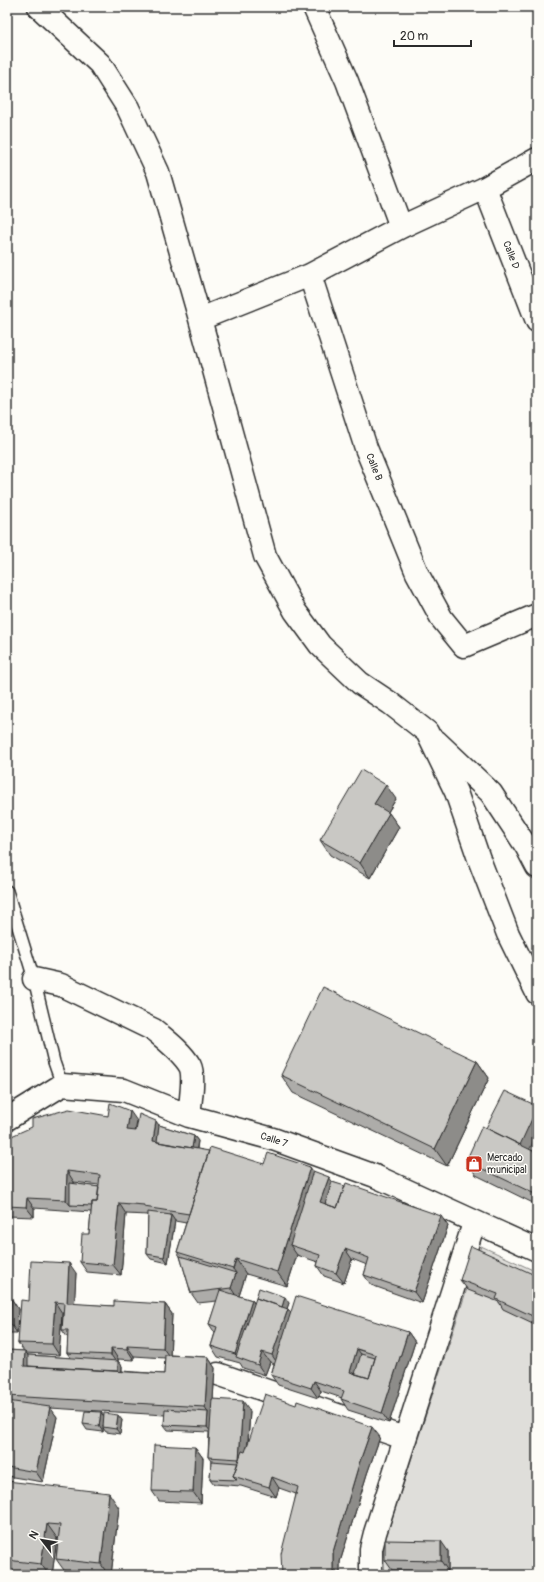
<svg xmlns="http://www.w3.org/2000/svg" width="544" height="1582" viewBox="0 0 544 1582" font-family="Pangolin,sans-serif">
<rect width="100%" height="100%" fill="#fdfcf7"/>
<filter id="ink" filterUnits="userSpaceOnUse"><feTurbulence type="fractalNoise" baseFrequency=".025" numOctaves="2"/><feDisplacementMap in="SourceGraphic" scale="8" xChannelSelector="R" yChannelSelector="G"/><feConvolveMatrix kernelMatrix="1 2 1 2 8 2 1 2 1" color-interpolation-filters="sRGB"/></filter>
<g filter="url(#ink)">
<path fill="#dfdeda" stroke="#858482" d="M 481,1246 L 537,1272 L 537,1575 L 385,1575 L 383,1546 Z"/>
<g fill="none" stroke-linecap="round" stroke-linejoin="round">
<g stroke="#2b2b2b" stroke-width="14">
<path id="service" d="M 7,891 L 34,979 L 54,1062 L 62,1085"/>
</g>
<g stroke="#2b2b2b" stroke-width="25">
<path id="minor" d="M 39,7 L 100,64 L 128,108 L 158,172 L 200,319 L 265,556 L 295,611 L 320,645 L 360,683 L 390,703 L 427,732 L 456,792 L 479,859 L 508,934 L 537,993
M 314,7 L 347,81 L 401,227
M 485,188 L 537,321
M 310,275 L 366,448 L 417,573 L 442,619 L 464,646 L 537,615
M 200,319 L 310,275 L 401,227 L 485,188 L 537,159
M 436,741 L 491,793 L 526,846 L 537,867
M 34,979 L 61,985 L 154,1030 C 166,1040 182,1052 190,1066 C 195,1076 190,1104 189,1116
M 7,1119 L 62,1085 L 124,1090 L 189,1116 L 273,1139 L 375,1176 L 537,1250
M 218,1374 L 404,1438
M 371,1575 L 371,1549 L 375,1533 L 474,1223"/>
</g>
<use href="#service" stroke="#fdfcf7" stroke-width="11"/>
<use href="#minor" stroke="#fdfcf7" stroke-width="22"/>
</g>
<path fill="#adaca9" stroke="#2b2b2b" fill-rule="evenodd" d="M 396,799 L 388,812 L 399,827 L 370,878 L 330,855 L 320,840 Z
M 477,1061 L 489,1078 L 447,1166 L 293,1093 L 281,1075 Z
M 108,1116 L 137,1121 L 135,1131 L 159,1125 L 194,1136 L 198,1141 L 197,1149 L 264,1164 L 313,1171 L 332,1182 L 448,1226 L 422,1303 L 371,1285 L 364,1275 L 367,1265 L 352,1259 L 344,1283 L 324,1276 L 317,1266 L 318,1262 L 297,1255 L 287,1286 L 246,1274 L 239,1296 L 252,1300 L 254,1303 L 289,1303 L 287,1308 L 291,1313 L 408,1332 L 415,1342 L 389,1423 L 348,1410 L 341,1399 L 342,1398 L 321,1391 L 318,1398 L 278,1385 L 271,1375 L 274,1364 L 270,1362 L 265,1375 L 243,1368 L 240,1363 L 218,1357 L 211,1346 L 215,1333 L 209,1324 L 217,1301 L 198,1303 L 191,1293 L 180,1256 L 177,1252 L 186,1223 L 175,1221 L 168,1263 L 151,1259 L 147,1254 L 148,1215 L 126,1214 L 121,1275 L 87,1272 L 80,1262 L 89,1234 L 91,1212 L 34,1208 L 34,1217 L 7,1216 L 7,1138 ZM 74,1182 L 99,1185 L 99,1187 L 74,1184 Z
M 529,1149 L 537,1153 L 537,1205 L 476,1175 L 466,1161 Z
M 76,1273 L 74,1304 L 114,1306 L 165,1304 L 172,1314 L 170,1355 L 208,1357 L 215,1368 L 213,1399 L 250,1411 L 248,1445 L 380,1437 L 367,1474 L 340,1562 L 340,1575 L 282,1575 L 296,1494 L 279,1488 L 276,1497 L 241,1486 L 214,1484 L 210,1479 L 211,1461 L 208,1457 L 209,1432 L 168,1430 L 164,1425 L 165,1415 L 50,1408 L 57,1417 L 43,1482 L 7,1476 L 7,1350 L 24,1351 L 18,1343 L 29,1301 ZM 62,1313 L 63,1313 L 62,1330 L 68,1338 L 67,1353 L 71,1358 L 28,1355 L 26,1353 L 59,1355 ZM 134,1356 L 165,1358 L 164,1374 L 122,1371 L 122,1366 L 118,1361 L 118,1359 L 134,1360 Z
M 537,1276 L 537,1325 L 503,1309 L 499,1302 L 468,1290 L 460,1280 Z
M 7,1298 L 11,1298 L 18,1309 L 17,1333 L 7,1333 Z
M 101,1412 L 104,1417 L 122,1420 L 120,1434 L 106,1432 L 103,1428 L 103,1432 L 87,1430 L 83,1424 Z
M 195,1447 L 203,1458 L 201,1503 L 159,1501 L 152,1491 Z
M 7,1481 L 119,1508 L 111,1575 L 80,1575 L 66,1573 L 56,1559 L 58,1538 L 57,1538 L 52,1575 L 26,1575 L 7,1573 Z
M 448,1551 L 448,1571 L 392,1570 L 385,1560 Z"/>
<path fill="#8d8c89" stroke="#2b2b2b" d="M 386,785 L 396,799 L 384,818 L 374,804 Z
M 389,813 L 399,827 L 370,878 L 360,863 Z
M 477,1061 L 489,1078 L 447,1166 L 435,1149 Z
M 537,1108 L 537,1134 L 526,1157 L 518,1147 Z
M 130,1111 L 137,1121 L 134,1140 L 127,1130 Z
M 156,1121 L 163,1131 L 161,1147 L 153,1141 Z
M 194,1136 L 198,1141 L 195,1158 L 191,1152 Z
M 310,1167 L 320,1181 L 290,1245 L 297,1255 L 287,1286 L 277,1272 Z
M 67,1171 L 74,1182 L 73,1205 L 70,1205 L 66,1200 Z
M 329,1177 L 336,1187 L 328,1209 L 320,1202 Z
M 27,1198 L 34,1208 L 34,1217 L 26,1207 Z
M 119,1203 L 126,1214 L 121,1275 L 113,1265 Z
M 171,1215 L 175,1221 L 168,1263 L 164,1257 Z
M 441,1216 L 448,1226 L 422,1303 L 414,1292 Z
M 345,1249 L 352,1259 L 344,1283 L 336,1273 Z
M 236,1259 L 246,1274 L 238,1299 L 231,1288 L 236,1273 L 233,1269 Z
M 69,1263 L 76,1273 L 74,1314 L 67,1303 Z
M 285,1297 L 289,1303 L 285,1315 L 281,1310 Z
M 11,1298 L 18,1309 L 17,1333 L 10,1323 Z
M 252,1300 L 259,1310 L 239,1358 L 235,1354 Z
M 55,1302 L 62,1313 L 59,1355 L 52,1344 Z
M 165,1304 L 172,1314 L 170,1358 L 163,1348 Z
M 288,1309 L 295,1319 L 279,1366 L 272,1355 Z
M 408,1332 L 415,1342 L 389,1423 L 382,1413 Z
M 127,1346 L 134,1356 L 134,1360 L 127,1349 Z
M 111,1348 L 118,1359 L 118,1361 L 122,1366 L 121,1381 L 117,1376 L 118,1365 L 111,1355 Z
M 357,1349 L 365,1359 L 358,1379 L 350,1372 Z
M 25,1351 L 32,1361 L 31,1371 L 24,1366 Z
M 262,1352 L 270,1362 L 265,1375 L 258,1365 Z
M 208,1357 L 215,1368 L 211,1432 L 207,1427 L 208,1412 L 205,1407 Z
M 314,1381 L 321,1391 L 318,1398 L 311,1388 Z
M 243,1401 L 250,1411 L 246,1469 L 239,1459 Z
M 50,1407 L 57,1417 L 43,1482 L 36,1472 Z
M 101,1412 L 105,1418 L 103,1427 L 103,1432 L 99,1426 Z
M 118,1415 L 122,1420 L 120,1434 L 116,1429 Z
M 372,1427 L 380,1437 L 367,1474 L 340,1562 L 340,1575 L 333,1575 L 333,1552 L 359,1464 Z
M 195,1447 L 203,1458 L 201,1503 L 193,1492 Z
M 272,1477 L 279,1488 L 276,1497 L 269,1487 Z
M 109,1493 L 119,1508 L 111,1575 L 108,1575 L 101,1564 Z
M 47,1524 L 57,1538 L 52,1575 L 49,1575 L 41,1564 Z
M 441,1541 L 448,1551 L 448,1571 L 441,1561 Z"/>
<path fill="#c9c8c4" stroke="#2b2b2b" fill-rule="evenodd" d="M 361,770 L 386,785 L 374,804 L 389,813 L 360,863 L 320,840 Z
M 323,987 L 477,1061 L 435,1149 L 281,1075 Z
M 505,1091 L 537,1106 L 537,1108 L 520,1145 L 486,1128 Z
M 110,1103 L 130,1111 L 127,1130 L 136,1131 L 139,1114 L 156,1121 L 153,1141 L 209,1151 L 189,1214 L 144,1207 L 144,1205 L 119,1203 L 113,1265 L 80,1262 L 82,1234 L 89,1234 L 92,1202 L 97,1202 L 100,1175 L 67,1171 L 66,1200 L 27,1198 L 26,1207 L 7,1206 L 7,1138 L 32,1127 L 32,1119 L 69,1109 L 108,1116 Z
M 159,1125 L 194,1136 L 192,1148 L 157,1142 Z
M 482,1126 L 537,1153 L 537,1195 L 466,1161 Z
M 210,1147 L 264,1164 L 268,1153 L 310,1167 L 277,1272 L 236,1259 L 233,1269 L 177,1252 Z
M 313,1171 L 329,1177 L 320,1202 L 337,1208 L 346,1183 L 441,1216 L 414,1292 L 364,1275 L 369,1258 L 345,1249 L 336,1273 L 317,1266 L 320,1255 L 290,1245 Z
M 332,1182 L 345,1186 L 337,1208 L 325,1204 Z
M 70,1183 L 99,1187 L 97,1202 L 92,1202 L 92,1206 L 70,1205 Z
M 148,1212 L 171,1215 L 164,1257 L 147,1254 Z
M 471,1246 L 537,1276 L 537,1318 L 496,1299 L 498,1294 L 460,1280 Z
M 180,1256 L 236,1273 L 231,1288 L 191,1293 Z
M 31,1261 L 69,1263 L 67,1303 L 114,1306 L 114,1301 L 165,1304 L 163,1348 L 127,1346 L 127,1349 L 111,1348 L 111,1355 L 67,1353 L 68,1330 L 62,1330 L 64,1303 L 55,1302 L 52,1344 L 18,1343 L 21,1300 L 29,1301 Z
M 259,1288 L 285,1297 L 282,1307 L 256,1298 Z
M 220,1290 L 252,1300 L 235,1354 L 211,1346 L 217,1327 L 209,1324 Z
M 296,1296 L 408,1332 L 382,1413 L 341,1399 L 344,1391 L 314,1381 L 311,1388 L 271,1375 ZM 357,1349 L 376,1355 L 369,1378 L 350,1372 Z
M 7,1298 L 11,1298 L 10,1323 L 7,1323 Z
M 256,1298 L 288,1309 L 272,1355 L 262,1352 L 258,1365 L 236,1357 Z
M 7,1350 L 25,1351 L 24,1366 L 164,1374 L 165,1355 L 208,1357 L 205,1407 L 7,1396 Z
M 361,1354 L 375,1358 L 369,1378 L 355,1374 Z
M 28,1355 L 118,1361 L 118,1371 L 28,1366 Z
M 265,1394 L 296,1405 L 297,1401 L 372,1427 L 359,1464 L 333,1552 L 333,1575 L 282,1575 L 281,1554 L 298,1487 L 272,1477 L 269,1487 L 233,1476 L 239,1459 L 208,1457 L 212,1399 L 243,1401 L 239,1459 L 242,1451 L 245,1452 Z
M 7,1401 L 50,1407 L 36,1472 L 7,1467 Z
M 165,1409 L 208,1412 L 207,1427 L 164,1425 Z
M 85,1411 L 101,1412 L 99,1426 L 83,1424 Z
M 104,1413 L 118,1415 L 116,1429 L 103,1427 Z
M 154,1445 L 195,1447 L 193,1492 L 152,1491 Z
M 211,1461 L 238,1463 L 233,1476 L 237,1480 L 210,1479 Z
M 7,1481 L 109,1493 L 101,1564 L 56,1559 L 60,1525 L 47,1524 L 41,1564 L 7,1560 Z
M 385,1540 L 441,1541 L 441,1561 L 385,1560 Z"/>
</g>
<defs>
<g id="shop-square" transform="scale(0.9)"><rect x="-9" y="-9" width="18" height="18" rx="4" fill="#c8321e" stroke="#fdfcf7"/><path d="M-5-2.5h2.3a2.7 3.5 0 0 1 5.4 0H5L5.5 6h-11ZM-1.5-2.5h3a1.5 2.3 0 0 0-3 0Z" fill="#fff"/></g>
</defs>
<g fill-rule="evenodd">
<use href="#shop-square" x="474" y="1164"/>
</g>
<g text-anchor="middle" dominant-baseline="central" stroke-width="3" stroke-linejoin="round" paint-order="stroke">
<g font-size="10" fill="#2b2b2b" stroke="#fdfcf7">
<text transform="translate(511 255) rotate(69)">Calle D</text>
<text transform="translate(374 467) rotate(68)">Calle B</text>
<text transform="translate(274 1140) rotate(18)">Calle 7</text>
</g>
<g font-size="10" fill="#2b2b2b" stroke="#fdfcf7" text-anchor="start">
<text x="487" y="1158">Mercado<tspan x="487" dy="12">municipal</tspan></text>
</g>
</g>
<rect width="544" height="1582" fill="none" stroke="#fdfcf7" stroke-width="24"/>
<rect x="12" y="12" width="520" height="1558" fill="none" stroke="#2b2b2b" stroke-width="1.5" filter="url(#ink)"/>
<g transform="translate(42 1540) rotate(301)" stroke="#fdfcf7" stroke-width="3" paint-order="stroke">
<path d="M0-3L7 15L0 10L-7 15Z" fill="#2b2b2b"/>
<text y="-6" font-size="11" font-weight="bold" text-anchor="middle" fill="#2b2b2b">N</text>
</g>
<path d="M394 40v6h77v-6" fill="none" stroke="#2b2b2b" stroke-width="2"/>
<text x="400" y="40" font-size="12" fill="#2b2b2b" stroke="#fdfcf7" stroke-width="3" paint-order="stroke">20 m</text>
</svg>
